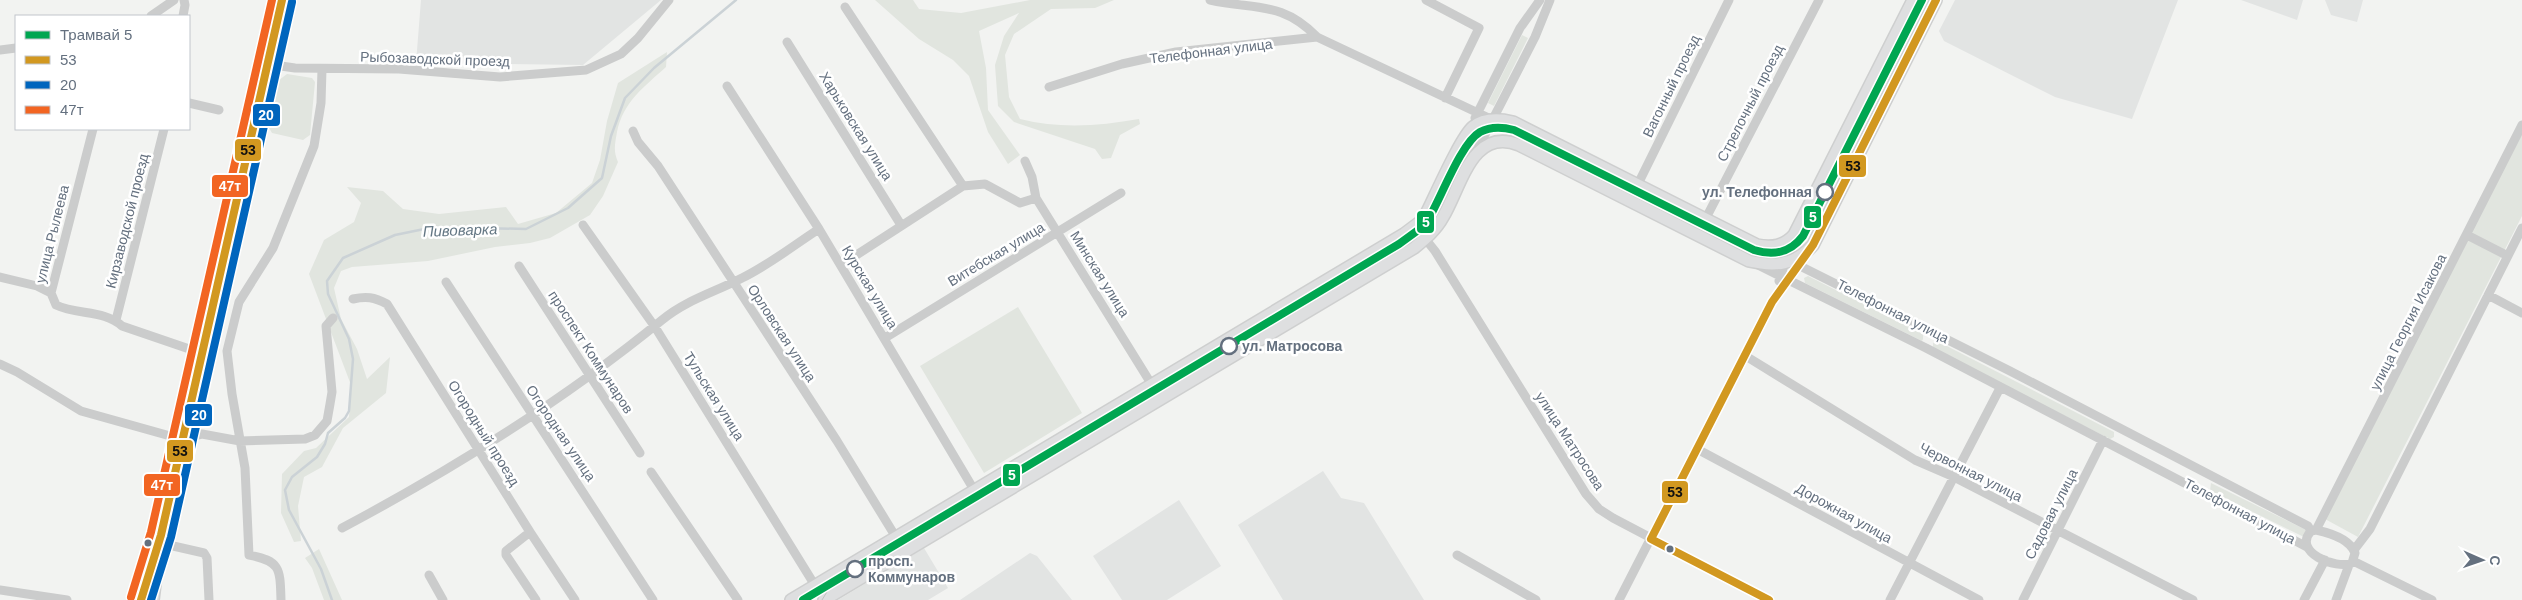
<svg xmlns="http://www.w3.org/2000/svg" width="2522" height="600" viewBox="0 0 2522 600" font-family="Helvetica,sans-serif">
<rect width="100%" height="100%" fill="#f2f3f1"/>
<path fill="#e2e4e3" d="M 421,0 L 661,0 L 583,65 L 416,63 Z
M 1955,0 L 2178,0 L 2132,119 L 2055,97 L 1944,41 L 1939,31 Z
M 2241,0 L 2303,0 L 2297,20 Z
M 2325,0 L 2363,0 L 2357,22 L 2331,15 Z
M 1323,471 L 1341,498 L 1364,503 L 1424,600 L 1283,600 L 1238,525 Z
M 1179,500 L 1221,566 L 1167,600 L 1122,600 L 1093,556 Z
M 924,548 L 948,588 L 928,600 L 838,600 Z
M 1030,553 L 1037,556 L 1072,600 L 960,600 Z"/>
<path fill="#e1e5df" d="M 875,0 L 913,0 L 919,9 L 961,13 L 1030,0 L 1114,0 L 1095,8 L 1051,9 L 1014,34 L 1005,55 L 1009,97 L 1020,119 C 1060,129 1099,126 1139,119 L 1140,124 L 1120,135 L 1111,158 L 1102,159 L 1095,149 L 1014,122 L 998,106 L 995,65 L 1004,36 L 1019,13 L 979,31 L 986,68 L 988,110 L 1020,155 L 1008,164 L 988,132 L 969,76 L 953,60 L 919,39 Z
M 1522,35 L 1528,38 L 1494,106 L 1488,103 Z
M 667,52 L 666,67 C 644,87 623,102 617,132 C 615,144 613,151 618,162 L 603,196 L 590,215 L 550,238 L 530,243 L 495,247 L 428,261 L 352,267 L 341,271 L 334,288 L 341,319 L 357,349 L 367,379 L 390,357 L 386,393 L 343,428 L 322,467 L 304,477 L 298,506 L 301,541 L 294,542 L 281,513 L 282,474 L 304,451 L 316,448 L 349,417 L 351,385 L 309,274 L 324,240 L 354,222 L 361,203 L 347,187 L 383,191 L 403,209 L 439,214 L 506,207 L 518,224 L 556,213 L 592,183 L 600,160 L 607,121 L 618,83 Z
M 287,74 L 312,78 L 315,82 L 310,135 L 303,140 L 272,133 L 268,126 L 279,80 Z
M 2522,132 L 2522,216 L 2358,537 L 2325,519 Z
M 1808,276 L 1923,334 L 1923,339 L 1922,341 L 1805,283 L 1804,278 Z
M 1018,307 L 1082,413 L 984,473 L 920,366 Z
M 1937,341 L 2114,432 L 2114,437 L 2110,439 L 1933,349 L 1933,343 Z
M 2211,483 L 2306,530 L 2304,537 L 2210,491 Z
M 319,549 L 342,600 L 324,600 L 312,568 L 305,558 Z"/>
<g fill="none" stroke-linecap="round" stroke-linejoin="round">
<path stroke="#cbd2d6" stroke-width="2.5" d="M 332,600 L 321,569 L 289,510 L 285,490 L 292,477 L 317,457 L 325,444 L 328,433 L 345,418 L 349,411 L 353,359 L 349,339 L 328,294 L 327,281 L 343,258 L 395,235 L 434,227 L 526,229 L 568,208 L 602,178 L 611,136 L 625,98 L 654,68 L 736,0"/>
<g stroke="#cecfcf" stroke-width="14">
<path id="major" d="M 141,600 L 151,565
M 153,600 L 161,535 L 181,439 L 282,0
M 791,600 L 1404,234 L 1420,222 L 1427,212 C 1436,194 1461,137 1473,127 C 1484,118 1500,119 1513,122 L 1757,245 C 1772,248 1784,246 1794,235 L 1913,0
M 824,600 L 1414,248 C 1425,239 1436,230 1443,217 C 1461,187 1472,126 1519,145 L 1749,261 C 1775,267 1795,265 1813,245 L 1936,0"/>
</g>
<path stroke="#cbcccc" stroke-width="9" d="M 1210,0 C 1256,10 1282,1 1317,37 L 1493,120
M 1426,0 L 1479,28 L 1445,98
M 845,7 L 963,186
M 151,16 L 174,0
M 183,16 L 185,5 L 184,0
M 787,42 L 901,225
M 0,50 L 16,48
M 267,64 L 295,68 L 399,69 L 500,77 L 586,70 L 621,54 L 638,38 L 669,0
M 727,86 L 819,229 L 983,505
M 1049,87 L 1122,64 L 1176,52 L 1317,37
M 189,103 L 219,110
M 1475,118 L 1520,28 L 1540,0
M 633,131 L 638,142 L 658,166 L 837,441 L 905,552
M 1476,152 L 1535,37 L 1550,0
M 1025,161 L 1032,177 L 1036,198 L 1160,398
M 1638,184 L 1729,0
M 1706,218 L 1819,0
M 583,225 L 655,327 L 824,600
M 1415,226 L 1435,251 L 1586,494 L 1599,509 L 1613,518 L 1769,600
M 2467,235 L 2508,256
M 1764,248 L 2010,371 L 2308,526 L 2311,531
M 1756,264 L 1926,348 L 2307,547
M 841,265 L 963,186 L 985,184 L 1020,203 L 1036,198
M 519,266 L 640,453
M 0,277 L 37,286 L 51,293 L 93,129
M 1779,281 L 1794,235
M 446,282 L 653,600
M 51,293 L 56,305 C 77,315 105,310 122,326 L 201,353
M 2488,295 L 2522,313
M 353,299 C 366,296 374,297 387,304 L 530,532 L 506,551 L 506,555 L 536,600
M 116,320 L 164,129
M 885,338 L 1121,193
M 1744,355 L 1915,460 L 1952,476 L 2193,600
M 0,364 L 17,372 L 81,411 L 181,439 L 202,434 L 240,441 L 305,439 L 315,435 L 327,421 L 330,404 L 332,392 L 326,326 L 333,318
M 1697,449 L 1979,600
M 651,472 L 738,600
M 342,528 C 455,468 563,401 662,320 C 686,300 715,292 742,278 C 769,265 794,245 819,229
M 2316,530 L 2522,125
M 2316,530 C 2330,533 2350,539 2355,553 L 2352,563 C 2336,570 2292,552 2311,531 Z
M 530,532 L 575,600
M 160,543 L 204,553 L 207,558 L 209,600
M 2354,550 L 2370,529 L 2522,228
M 1457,555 L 1536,600
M 2353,561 L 2432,600
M 429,575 L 443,600
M 0,590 L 67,600
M 281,600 C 280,569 281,561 249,555 L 245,468 L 232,394 L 227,351 L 239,302 L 273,248 L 314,146 L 321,103 L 322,69
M 1619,600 L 1772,302 L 1802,260
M 1890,600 L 2000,388
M 2023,600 L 2103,440
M 2304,600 L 2325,560
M 2336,600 L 2349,565"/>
<use href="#major" stroke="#dedfe0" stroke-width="11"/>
<path stroke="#c1c2c2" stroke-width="1" d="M 822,600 L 833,582"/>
<g stroke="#fff" stroke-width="11">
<path id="bus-1" d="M 141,600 L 161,535 L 282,0
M 1769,600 L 1651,539 L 1772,302 L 1813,245 L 1936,0"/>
</g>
<g stroke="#fff" stroke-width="11">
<path id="bus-2" d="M 151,600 L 171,537 L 292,2"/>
</g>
<g stroke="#fff" stroke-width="11">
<path id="bus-3" d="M 131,597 L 151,532 L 272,0"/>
</g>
<use href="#bus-1" stroke="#d29820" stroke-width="8"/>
<use href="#bus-2" stroke="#0065bd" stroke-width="8"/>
<use href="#bus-3" stroke="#f26522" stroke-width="8"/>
<g stroke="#fff" stroke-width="11">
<path id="tram-1" d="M 803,600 L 1399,244 L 1421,228 L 1429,218 C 1441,198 1461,143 1480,132 C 1491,126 1503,127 1514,130 L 1754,250 C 1774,256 1790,253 1803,236 L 1922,0"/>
</g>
<use href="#tram-1" stroke="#00a651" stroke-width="8"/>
</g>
<g fill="#fff" stroke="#64707f" stroke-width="2.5">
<circle cx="1825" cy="192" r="8"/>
<circle cx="1229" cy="346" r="8"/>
<circle cx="855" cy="569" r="8"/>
</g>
<g fill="#64707f" stroke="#fff" stroke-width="2">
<circle cx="148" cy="543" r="4.5"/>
<circle cx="1670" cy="549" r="4.5"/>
</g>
<g text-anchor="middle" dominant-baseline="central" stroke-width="5" stroke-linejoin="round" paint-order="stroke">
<g font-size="14" fill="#64707f" stroke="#fff">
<text transform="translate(1211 51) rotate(-7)">Телефонная улица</text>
<text transform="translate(435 59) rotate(2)">Рыбозаводской проезд</text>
<text transform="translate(1671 86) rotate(-64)">Вагонный проезд</text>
<text transform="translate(1750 103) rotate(-63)">Стрелочный проезд</text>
<text transform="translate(856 126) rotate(58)">Харьковская улица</text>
<text transform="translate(127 221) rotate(-76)">Кирзаводской проезд</text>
<text transform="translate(52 234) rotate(-76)">улица Рылеева</text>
<text transform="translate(996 254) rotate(-31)">Витебская улица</text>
<text transform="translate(1100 274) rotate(58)">Минская улица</text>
<text transform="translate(870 287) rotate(59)">Курская улица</text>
<text transform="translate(1893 311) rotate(27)">Телефонная улица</text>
<text transform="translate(2408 322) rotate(-63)">улица Георгия Исакова</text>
<text transform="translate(782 333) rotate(57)">Орловская улица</text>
<text transform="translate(591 352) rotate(57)">проспект Коммунаров</text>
<text transform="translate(714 396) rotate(58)">Тульская улица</text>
<text transform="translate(484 433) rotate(58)">Огородный проезд</text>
<text transform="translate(561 433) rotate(56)">Огородная улица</text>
<text transform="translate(1570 441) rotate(57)">улица Матросова</text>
<text transform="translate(1971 472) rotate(27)">Червонная улица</text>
<text transform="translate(2240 511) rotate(28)">Телефонная улица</text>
<text transform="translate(1844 513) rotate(29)">Дорожная улица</text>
<text transform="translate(2051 514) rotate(-63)">Садовая улица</text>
</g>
<g font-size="14" font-weight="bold" fill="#64707f" stroke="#fff" text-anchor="start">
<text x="1812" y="192" text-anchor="end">ул. Телефонная</text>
<text x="1242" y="346">ул. Матросова</text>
<text x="868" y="561">просп.<tspan x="868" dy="16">Коммунаров</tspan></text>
</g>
<g font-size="15" font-style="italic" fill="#647784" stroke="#fff">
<text transform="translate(460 230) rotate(-2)">Пивоварка</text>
</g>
</g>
<g stroke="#fff" stroke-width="2">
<rect x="252" y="103" width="29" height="24" rx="5" fill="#0065bd"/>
<rect x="234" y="138" width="28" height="24" rx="5" fill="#d29820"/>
<rect x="1838" y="154" width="29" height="24" rx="5" fill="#d29820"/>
<rect x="211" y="174" width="38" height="24" rx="5" fill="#f26522"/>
<rect x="1803" y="205" width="19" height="24" rx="5" fill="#00a651"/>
<rect x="1416" y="210" width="19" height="24" rx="5" fill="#00a651"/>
<rect x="184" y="403" width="29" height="24" rx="5" fill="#0065bd"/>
<rect x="166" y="439" width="28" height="24" rx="5" fill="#d29820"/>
<rect x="1002" y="463" width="19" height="24" rx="5" fill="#00a651"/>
<rect x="143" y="473" width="38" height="24" rx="5" fill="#f26522"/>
<rect x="1661" y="480" width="28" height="24" rx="5" fill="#d29820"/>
</g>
<g font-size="14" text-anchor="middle" font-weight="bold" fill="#fff">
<text x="266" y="120">20</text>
<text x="230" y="191">47т</text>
<text x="1813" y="222">5</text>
<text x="1426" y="227">5</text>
<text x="199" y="420">20</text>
<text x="1012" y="480">5</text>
<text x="162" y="490">47т</text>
</g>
<g font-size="14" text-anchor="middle" font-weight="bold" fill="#111">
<text x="248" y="155">53</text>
<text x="1853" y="171">53</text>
<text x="180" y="456">53</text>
<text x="1675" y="497">53</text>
</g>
<rect x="15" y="15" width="175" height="115" fill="#ffffff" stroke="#c1c6cc"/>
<rect x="25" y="31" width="25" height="8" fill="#00a651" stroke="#c1c6cc"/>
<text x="60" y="40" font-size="15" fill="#64707f">Трамвай 5</text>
<rect x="25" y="56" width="25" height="8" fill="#d29820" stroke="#c1c6cc"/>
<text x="60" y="65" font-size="15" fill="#64707f">53</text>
<rect x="25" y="81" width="25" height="8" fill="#0065bd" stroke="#c1c6cc"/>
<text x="60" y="90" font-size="15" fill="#64707f">20</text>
<rect x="25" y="106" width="25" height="8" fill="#f26522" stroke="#c1c6cc"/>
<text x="60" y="115" font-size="15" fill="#64707f">47т</text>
<g transform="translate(2482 560) rotate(92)" stroke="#ffffff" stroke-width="4" paint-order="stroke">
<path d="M0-4L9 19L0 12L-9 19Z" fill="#64707f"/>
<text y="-8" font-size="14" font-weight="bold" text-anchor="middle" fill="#64707f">С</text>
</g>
</svg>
